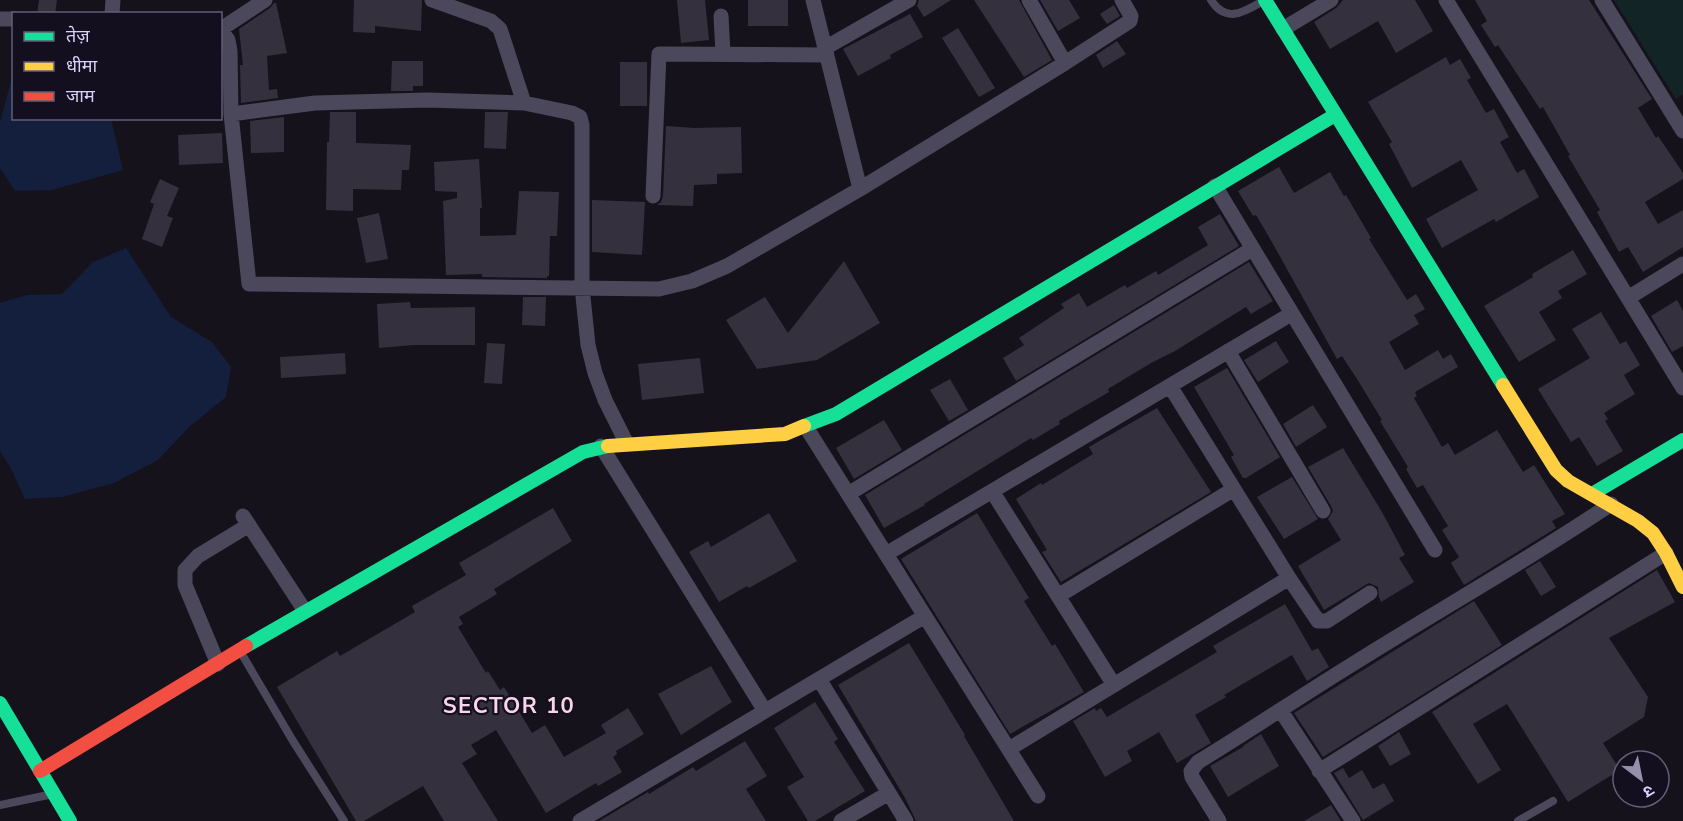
<svg xmlns="http://www.w3.org/2000/svg" width="1683" height="821" viewBox="0 0 1683 821" font-family="'Nunito Sans','Noto Sans Devanagari',sans-serif">
<rect width="100%" height="100%" fill="#15121c"/>
<path fill="#132426" d="M 1614,0 L 1683,0 L 1683,94 L 1676,99 Z"/>
<path fill="#131f3d" d="M 13,74 L 14,118 L 111,119 L 123,170 L 52,190 L 15,191 L 0,168 L 0,122 Z
M 126,248 L 171,317 L 212,342 L 231,367 L 226,397 L 189,427 L 158,460 L 114,483 L 62,497 L 25,499 L 10,467 L 0,451 L 0,303 L 27,295 L 62,294 L 93,262 Z"/>
<path fill="#34303e" d="M 39,0 L 57,0 L 55,14 L 37,14 Z
M 354,0 L 422,0 L 421,31 L 375,26 L 375,33 L 353,32 Z
M 677,0 L 705,0 L 709,40 L 681,43 Z
M 748,0 L 788,0 L 788,26 L 748,26 Z
M 919,0 L 951,0 L 924,17 L 917,6 Z
M 974,0 L 1019,0 L 1052,60 L 1024,77 Z
M 1040,0 L 1069,0 L 1080,18 L 1058,31 Z
M 1343,0 L 1415,0 L 1433,31 L 1396,53 L 1378,21 L 1330,49 L 1314,22 L 1336,8 Z
M 1475,0 L 1589,0 L 1652,99 L 1638,108 L 1656,138 L 1658,136 L 1683,173 L 1683,179 L 1645,202 L 1658,224 L 1683,210 L 1683,247 L 1643,272 L 1628,247 L 1619,252 L 1597,212 L 1600,210 L 1568,156 L 1570,155 L 1543,107 L 1540,109 L 1498,45 L 1495,47 L 1481,25 L 1487,21 Z
M 274,3 L 276,3 L 287,53 L 267,56 L 269,90 L 277,89 L 278,98 L 241,103 L 240,65 L 243,65 L 239,29 L 270,8 Z
M 1114,5 L 1120,16 L 1107,24 L 1100,14 Z
M 910,14 L 923,37 L 890,55 L 891,58 L 858,76 L 843,49 Z
M 958,28 L 995,88 L 979,97 L 942,38 Z
M 1117,41 L 1126,54 L 1103,68 L 1096,55 Z
M 1446,57 L 1450,65 L 1460,59 L 1471,78 L 1467,80 L 1486,113 L 1494,109 L 1509,137 L 1500,142 L 1517,173 L 1524,169 L 1539,197 L 1496,222 L 1494,219 L 1442,248 L 1426,219 L 1478,190 L 1461,160 L 1412,188 L 1389,144 L 1392,142 L 1368,102 Z
M 392,61 L 423,61 L 423,86 L 413,86 L 413,91 L 391,91 Z
M 620,62 L 647,62 L 647,106 L 620,106 Z
M 330,112 L 356,112 L 356,143 L 411,145 L 409,170 L 402,170 L 401,190 L 353,189 L 353,211 L 326,210 L 327,142 L 329,142 Z
M 485,112 L 508,112 L 506,149 L 484,148 Z
M 284,117 L 284,152 L 251,153 L 250,121 Z
M 666,126 L 694,128 L 741,127 L 742,173 L 717,174 L 717,184 L 694,185 L 693,206 L 657,205 L 661,202 L 663,196 Z
M 222,133 L 223,163 L 179,165 L 178,135 Z
M 479,159 L 482,208 L 480,208 L 480,236 L 516,235 L 519,191 L 559,192 L 557,236 L 550,236 L 549,276 L 547,276 L 547,278 L 482,277 L 482,274 L 446,275 L 443,201 L 457,198 L 457,192 L 435,191 L 434,162 Z
M 1279,167 L 1294,193 L 1330,172 L 1344,196 L 1346,195 L 1371,238 L 1369,239 L 1407,300 L 1416,294 L 1425,309 L 1414,315 L 1419,324 L 1389,342 L 1405,370 L 1438,350 L 1443,359 L 1451,354 L 1458,367 L 1415,392 L 1417,396 L 1414,398 L 1442,447 L 1448,443 L 1455,455 L 1497,430 L 1523,472 L 1534,465 L 1565,514 L 1552,521 L 1556,528 L 1464,585 L 1451,563 L 1459,557 L 1442,530 L 1448,526 L 1423,485 L 1417,488 L 1406,469 L 1408,467 L 1380,421 L 1382,420 L 1357,379 L 1342,356 L 1337,359 L 1273,244 L 1256,215 L 1253,216 L 1238,191 Z
M 160,179 L 179,188 L 167,216 L 173,218 L 162,247 L 142,239 L 154,204 L 150,202 Z
M 592,200 L 645,202 L 642,255 L 592,252 Z
M 379,213 L 388,259 L 366,263 L 357,218 Z
M 1220,214 L 1239,246 L 1016,381 L 1003,358 L 1024,345 L 1019,338 L 1064,308 L 1061,304 L 1079,293 L 1087,307 L 1125,285 L 1127,288 L 1156,271 L 1158,275 L 1208,245 L 1198,227 Z
M 1573,250 L 1587,274 L 1558,291 L 1562,298 L 1539,312 L 1556,340 L 1519,362 L 1484,306 L 1533,277 L 1532,274 Z
M 844,261 L 880,323 L 817,360 L 757,369 L 726,320 L 765,297 L 788,333 Z
M 1249,262 L 1273,301 L 1251,314 L 1246,307 L 1175,351 L 1151,363 L 1108,389 L 1109,392 L 1059,421 L 1060,424 L 1033,440 L 1031,438 L 924,504 L 925,505 L 884,528 L 865,495 Z
M 523,297 L 546,297 L 545,326 L 522,325 Z
M 1677,300 L 1683,311 L 1683,346 L 1672,352 L 1651,316 Z
M 410,302 L 411,308 L 475,307 L 475,345 L 413,345 L 379,348 L 377,304 Z
M 1601,312 L 1620,344 L 1626,341 L 1640,365 L 1624,375 L 1635,394 L 1604,413 L 1608,419 L 1605,421 L 1623,451 L 1597,466 L 1579,437 L 1571,442 L 1538,389 L 1590,358 L 1572,329 Z
M 1276,341 L 1289,362 L 1258,382 L 1244,360 Z
M 487,343 L 505,344 L 502,384 L 484,383 Z
M 345,353 L 346,374 L 281,378 L 280,357 Z
M 700,358 L 704,393 L 642,400 L 638,364 Z
M 1227,368 L 1280,457 L 1246,478 L 1243,478 L 1231,457 L 1234,455 L 1194,387 Z
M 950,379 L 968,410 L 949,421 L 930,390 Z
M 1313,405 L 1327,427 L 1296,447 L 1283,424 Z
M 1157,408 L 1211,492 L 1061,582 L 1042,552 L 1047,550 L 1016,499 L 1041,483 L 1042,485 L 1093,454 L 1089,447 Z
M 884,420 L 902,450 L 854,479 L 836,448 Z
M 1343,448 L 1382,512 L 1405,555 L 1399,558 L 1414,582 L 1381,602 L 1379,597 L 1378,587 L 1369,583 L 1324,610 L 1298,566 L 1341,540 L 1328,519 L 1333,511 L 1331,506 L 1308,467 Z
M 1292,477 L 1318,519 L 1284,539 L 1257,497 Z
M 553,508 L 572,541 L 494,589 L 497,594 L 459,617 L 463,624 L 458,627 L 486,673 L 488,671 L 500,690 L 504,687 L 532,733 L 545,725 L 564,757 L 606,733 L 601,725 L 628,708 L 644,734 L 616,751 L 617,754 L 613,757 L 622,772 L 598,786 L 596,783 L 546,813 L 496,730 L 471,745 L 477,754 L 462,763 L 498,821 L 444,821 L 423,786 L 364,821 L 356,821 L 277,687 L 337,651 L 340,656 L 415,612 L 412,606 L 466,575 L 459,563 Z
M 769,513 L 797,561 L 749,588 L 747,586 L 719,602 L 689,552 L 708,541 L 711,547 Z
M 977,513 L 1029,598 L 1024,601 L 1052,646 L 1055,644 L 1084,692 L 1010,734 L 901,559 Z
M 1540,561 L 1556,587 L 1541,596 L 1525,570 Z
M 1657,570 L 1675,602 L 1609,638 L 1648,697 L 1644,717 L 1603,743 L 1620,770 L 1568,802 L 1507,704 L 1473,724 L 1501,770 L 1478,784 L 1432,712 Z
M 1474,601 L 1502,645 L 1323,757 L 1294,713 Z
M 1285,604 L 1312,651 L 1318,648 L 1329,667 L 1307,681 L 1292,655 L 1224,695 L 1226,697 L 1195,715 L 1211,743 L 1177,763 L 1159,732 L 1127,751 L 1132,761 L 1105,777 L 1073,721 L 1095,708 L 1096,711 L 1101,708 L 1107,717 L 1217,652 L 1213,646 Z
M 909,643 L 965,735 L 964,736 L 1014,821 L 916,821 L 905,798 L 838,685 Z
M 711,666 L 732,702 L 681,735 L 658,694 Z
M 815,702 L 838,739 L 834,742 L 865,791 L 815,821 L 808,821 L 787,787 L 804,777 L 774,728 Z
M 1399,732 L 1411,754 L 1390,766 L 1378,746 Z
M 1261,734 L 1279,766 L 1228,797 L 1210,766 L 1243,747 L 1243,746 Z
M 745,741 L 767,776 L 746,789 L 766,821 L 599,821 L 648,792 L 649,794 L 693,767 L 696,771 Z
M 1343,768 L 1349,778 L 1362,770 L 1373,789 L 1384,783 L 1394,801 L 1363,820 L 1334,773 Z
M 1331,805 L 1341,821 L 1304,821 Z"/>
<g fill="none" stroke-linecap="round" stroke-linejoin="round">
<path stroke="#4b485b" stroke-width="8" d="M 1211,0 C 1226,24 1244,12 1263,1
M 240,651 L 293,741 L 344,821
M 0,805 L 53,794
M 1518,821 L 1553,801"/>
<path stroke="#4b485b" stroke-width="15" d="M 432,0 L 491,21 L 500,29 L 524,103 L 572,113 L 580,117 L 582,125 L 582,287 L 588,345 L 595,373 L 605,400 L 627,444
M 813,0 L 860,189
M 1029,0 L 1065,63 L 1130,21 L 1131,16 L 1122,0
M 1446,0 L 1683,388
M 1602,0 L 1683,131
M 112,14 L 113,0
M 721,16 L 723,54
M 0,19 L 14,19
M 220,29 L 228,40 L 230,51 L 231,114 L 249,284 L 659,289 L 692,281 L 727,266 L 860,189 L 1065,63
M 221,29 L 265,0
M 1283,29 L 1331,0
M 825,48 L 909,0
M 231,114 L 315,103 L 427,100 L 524,103
M 1215,186 L 1435,550
M 653,196 L 659,54 L 827,55
M 1628,298 L 1683,264
M 1228,351 L 1323,511
M 1170,386 L 1289,578 L 1318,621 L 1327,621 L 1370,593
M 806,427 L 1038,796
M 601,446 L 765,711
M 992,491 L 1114,685
M 848,494 L 1252,249
M 243,516 L 305,611
M 886,554 L 1291,314
M 1058,596 L 1234,489
M 218,664 L 185,585 L 185,570 L 198,556 L 249,525
M 819,679 L 906,821
M 1281,711 L 1353,821
M 1009,749 L 1289,578
M 1319,771 L 1666,553
M 580,821 L 925,616
M 841,821 L 889,793
M 1219,821 L 1192,777 L 1191,771 L 1198,762 C 1249,731 1298,698 1348,667 C 1435,612 1525,562 1611,504"/>
<path stroke="#16e098" stroke-width="14" d="M 1265,0 L 1503,385
M 804,426 L 836,414 L 1335,115
M 1592,494 L 1683,440
M 246,646 L 583,452 L 608,446
M 0,703 L 70,821"/>
<path stroke="#ffcf43" stroke-width="14" d="M 1503,385 L 1556,470 L 1568,481 L 1638,521 L 1653,533 L 1666,553 L 1683,587
M 608,446 L 785,434 L 804,426"/>
<path stroke="#f24e42" stroke-width="14" d="M 40,771 L 246,646"/>
</g>
<g text-anchor="middle" dominant-baseline="central" stroke-width="4.5" stroke-linejoin="round" paint-order="stroke">
<g font-size="22" font-weight="bold" letter-spacing="1.5" fill="#fad4e9" stroke="#130f1f">
<text x="509" y="706">SECTOR 10</text>
</g>
</g>
<rect x="12" y="12" width="210" height="108" fill="#130f1f" stroke="#635d77" stroke-width="1.5"/>
<rect x="24" y="32" width="30" height="9" fill="#16e098" stroke="#635d77" stroke-width="1.5"/>
<text x="66" y="42" font-size="18" fill="#dbd2fa">तेज़</text>
<rect x="24" y="62" width="30" height="9" fill="#ffcf43" stroke="#635d77" stroke-width="1.5"/>
<text x="66" y="72" font-size="18" fill="#dbd2fa">धीमा</text>
<rect x="24" y="92" width="30" height="9" fill="#f24e42" stroke="#635d77" stroke-width="1.5"/>
<text x="66" y="102" font-size="18" fill="#dbd2fa">जाम</text>
<g transform="translate(1641 779) rotate(148)"><circle r="28" fill="#130f1f" stroke="#635d77" stroke-width="1.5"/>
<path d="M0-4.5L10 22L0 15L-10 22Z" fill="#968fac"/>
<text y="-9" font-size="16" font-weight="bold" text-anchor="middle" fill="#dbd2fa">उ</text>
</g>
</svg>
